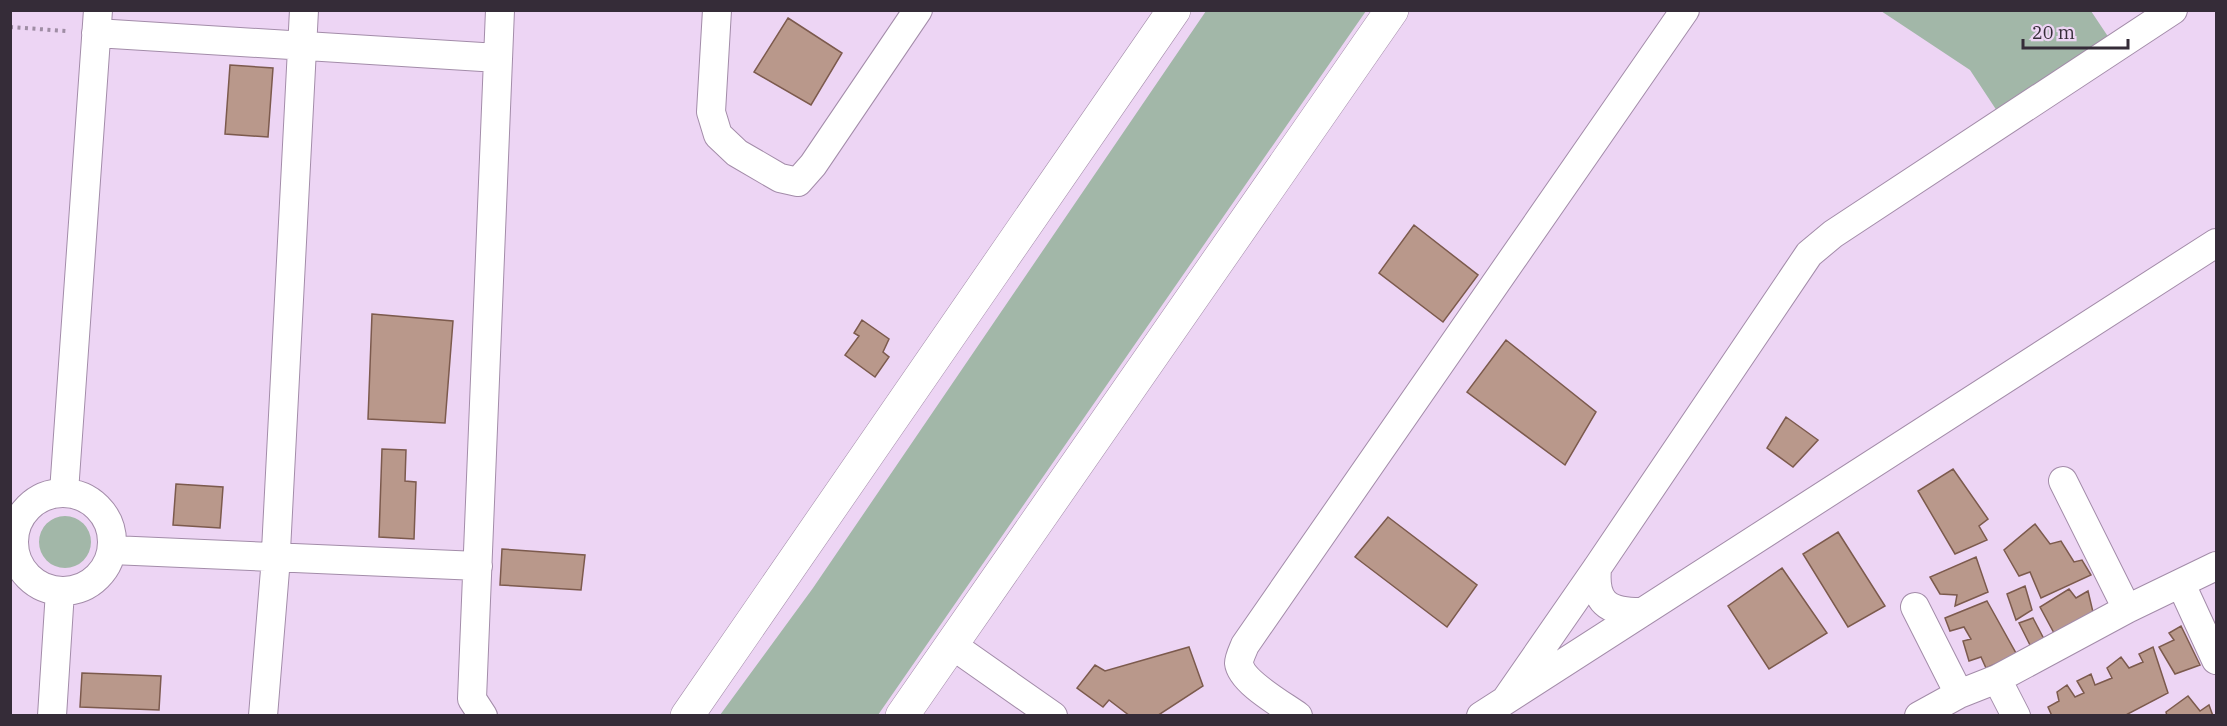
<svg xmlns="http://www.w3.org/2000/svg" width="2227" height="726" viewBox="0 0 2227 726" font-family="'IBM Plex Serif',serif">
<rect width="100%" height="100%" fill="#edd5f4"/>
<path fill="#a2b7a8" d="M 1206,11 L 1366,11 L 878,715 L 720,715 L 813,588 Z
M 1881,11 L 2091,11 L 2109,38 L 1997,111 L 1970,70 Z
M39 542a26 26 0 1 1 52 0a26 26 0 1 1-52 0Z"/>
<path fill="#b9988b" stroke="#7c5a4d" stroke-width="1.5" d="M 788,18 L 842,53 L 811,105 L 754,72 Z
M 230,65 L 273,68 L 268,137 L 225,134 Z
M 1414,225 L 1478,275 L 1443,322 L 1379,273 Z
M 372,314 L 453,321 L 445,423 L 368,419 Z
M 862,320 L 889,339 L 883,352 L 889,357 L 875,377 L 845,355 L 859,336 L 854,333 Z
M 1506,340 L 1596,412 L 1565,465 L 1467,392 Z
M 1786,417 L 1818,440 L 1793,467 L 1767,448 Z
M 382,449 L 406,450 L 405,481 L 416,482 L 414,539 L 379,537 Z
M 1953,469 L 1988,519 L 1979,526 L 1987,540 L 1955,554 L 1918,491 Z
M 176,484 L 223,487 L 220,528 L 173,525 Z
M 1388,517 L 1477,585 L 1447,627 L 1355,557 Z
M 2035,524 L 2050,544 L 2061,541 L 2074,562 L 2082,560 L 2091,575 L 2041,598 L 2030,572 L 2019,576 L 2004,550 Z
M 1838,532 L 1885,606 L 1848,627 L 1803,554 Z
M 502,549 L 585,555 L 581,590 L 500,585 Z
M 1976,557 L 1988,592 L 1955,606 L 1957,595 L 1940,594 L 1930,577 Z
M 1782,568 L 1827,633 L 1769,669 L 1728,606 Z
M 2025,586 L 2032,610 L 2016,620 L 2007,594 Z
M 2069,589 L 2076,598 L 2088,591 L 2093,612 L 2054,633 L 2040,607 Z
M 1987,601 L 2017,655 L 1986,668 L 1981,657 L 1969,661 L 1963,641 L 1971,639 L 1964,627 L 1950,631 L 1945,618 Z
M 2033,618 L 2045,641 L 2032,649 L 2019,623 Z
M 2181,626 L 2200,665 L 2175,674 L 2159,647 L 2174,640 L 2169,633 Z
M 1189,647 L 1203,686 L 1157,716 L 1130,716 L 1109,700 L 1103,707 L 1077,688 L 1095,665 L 1105,671 Z
M 2153,647 L 2168,693 L 2124,716 L 2052,716 L 2048,707 L 2059,701 L 2057,692 L 2067,685 L 2075,697 L 2084,693 L 2077,681 L 2091,674 L 2095,685 L 2112,678 L 2107,668 L 2121,657 L 2129,668 L 2143,662 L 2139,654 Z
M 82,673 L 161,676 L 159,710 L 80,707 Z
M 2188,696 L 2200,711 L 2209,705 L 2213,716 L 2167,716 L 2166,712 Z"/>
<g fill="none" stroke-linecap="round" stroke-linejoin="round">
<g stroke="#a38ca9" stroke-width="30">
<path id="minor" d="M 717,10 L 711,112 L 718,135 L 737,153 L 780,178 L 798,182 L 813,165 L 918,10
M 96,33 L 498,58
M 2063,481 L 2127,609
M 64,492 L 98,10
M14 542a49 49 0 1 1 98 0a49 49 0 1 1-98 0Z
M 112,550 L 478,566
M 1597,568 C 1594,602 1607,612 1640,612
M 2181,584 L 2216,660
M 1915,607 L 1959,694
M 952,645 L 1053,716
M 1997,679 L 2016,716
M 1507,698 L 1597,568 L 1809,254 L 1833,234 L 2173,10
M 52,716 L 60,591
M 263,716 L 275,570 L 304,10
M 483,716 L 472,699 L 500,10
M 1298,716 C 1283,705 1241,682 1239,663 C 1239,658 1243,650 1245,645 L 1685,10
M 1481,716 L 2216,243
M 1919,716 L 1959,694 L 1997,679 L 2127,609 L 2216,566"/>
</g>
<g stroke="#a38ca9" stroke-width="34">
<path id="tertiary" d="M 687,716 L 1174,10
M 902,716 L 1392,10"/>
</g>
<path stroke="#9f8da4" stroke-width="4" stroke-dasharray="3 4.5" stroke-linecap="butt" d="M 10,27 L 66,31"/>
<use href="#minor" stroke="#fff" stroke-width="28"/>
<use href="#tertiary" stroke="#fff" stroke-width="33"/>
</g>
<rect width="2227" height="726" fill="none" stroke="#352c38" stroke-width="24"/>
<path d="M2023 39v9h105v-9" fill="none" stroke="#352c38" stroke-width="3"/>
<text x="2032" y="39" font-size="18" fill="#352c38" stroke="#edd5f4" stroke-width="4.5" paint-order="stroke">20 m</text>
</svg>
